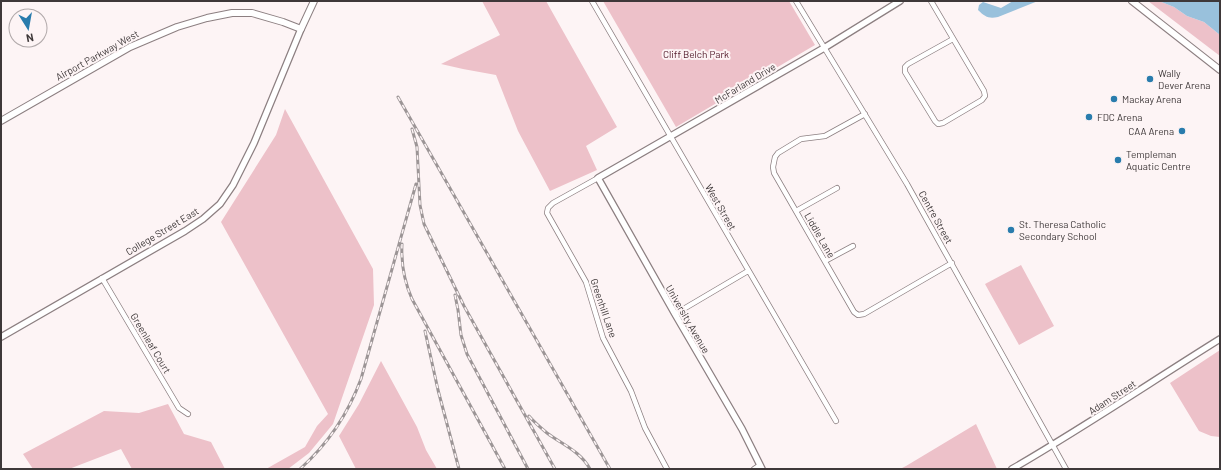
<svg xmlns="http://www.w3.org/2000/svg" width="1221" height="470" viewBox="0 0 1221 470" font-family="Barlow,sans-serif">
<rect width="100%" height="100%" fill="#fdf4f5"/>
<path fill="#edc1c9" d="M 482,1 L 546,1 L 617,127 L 586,146 L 597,170 L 550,191 L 518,131 L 496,75 L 463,69 L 441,64 L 500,35 Z
M 603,1 L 789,1 L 815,45 L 676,127 Z
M 1148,1 L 1159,1 L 1174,7 L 1187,16 L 1204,22 L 1220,35 L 1220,56 Z
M 285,109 L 373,269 L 374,305 L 333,424 L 309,453 L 288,469 L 266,469 L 305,447 L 317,426 L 328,414 L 221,222 L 276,135 Z
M 1021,265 L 1054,326 L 1019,345 L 985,284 Z
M 1220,350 L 1220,437 L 1211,436 L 1199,431 L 1170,383 Z
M 381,361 L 417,427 L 426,450 L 437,469 L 356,469 L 339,436 L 359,404 Z
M 168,404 L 184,434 L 211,442 L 225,469 L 132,469 L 121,449 L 69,469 L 33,469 L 23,454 L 104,411 L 139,413 Z
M 976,424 L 997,469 L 900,469 L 906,466 Z"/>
<path fill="#99c1dc" d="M 1013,1 L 1038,1 L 998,17 C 989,19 985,17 978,10 L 979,5 L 983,2 L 1001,8 Z
M 1159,1 L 1220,1 L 1220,35 L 1204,22 L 1187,16 L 1174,7 Z"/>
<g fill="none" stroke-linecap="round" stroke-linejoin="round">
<g stroke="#8c7f81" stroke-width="6">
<path id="minor" d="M 592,1 L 836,421
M 796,1 L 907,184 L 1066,469
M 931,1 L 984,91 L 985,96 L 982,100 L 943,123 L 938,124 L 935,121 L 905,72 L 905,67 L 908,64 L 953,39
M 865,114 L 825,136 L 801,139 L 778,153 L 775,157 L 773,167 L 774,173 L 854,312 L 858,315 L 864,314 L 952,263
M 598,178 L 553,203 L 548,208 L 547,213 L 586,282 L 603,338 L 631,391 L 645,428 L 667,469
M 796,211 L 837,188
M 825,261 L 853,246
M 102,278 L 179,408 L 188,414
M 675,314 L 748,271
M 754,469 L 760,465"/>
</g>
<g stroke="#8c7f81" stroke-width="8">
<path id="tertiary" d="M 1,337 L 185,231 L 203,219 L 220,204 L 233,185 L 254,143 L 301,29
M 762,469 L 742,429 L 675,314 L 598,178 L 824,48 L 900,1
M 1012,469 C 1083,428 1151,382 1220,339"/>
</g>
<g stroke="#8c7f81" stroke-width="8">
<path id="secondary" d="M 1132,1 L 1220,70
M 1,121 L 130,47 L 177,27 L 207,18 L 232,13 L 252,13 L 283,22 L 301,29 L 314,1"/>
</g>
<use href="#minor" stroke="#fff" stroke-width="4.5"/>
<use href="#tertiary" stroke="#fff" stroke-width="5.5"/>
<use href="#secondary" stroke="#fff" stroke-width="6"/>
<g stroke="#9c9596" stroke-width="3">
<path id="rail" d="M 398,97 L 610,469
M 412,129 L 417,147 L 420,205 L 424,224 L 464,306 L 555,469
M 402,244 C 401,264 404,281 412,299 L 505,469
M 455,295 L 458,310 L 461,335 L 467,354 L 528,469
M 425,331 L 438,390 L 459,469
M 529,416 C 535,423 541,428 547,433 C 563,445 580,451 590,469
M 300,469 C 328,444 348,414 361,379 L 416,184"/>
</g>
<use href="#rail" stroke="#fdf4f5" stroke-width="1.5" stroke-dasharray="4.5" stroke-linecap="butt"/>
</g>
<g fill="#297cad" stroke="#fdf4f5" stroke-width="1.5">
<circle cx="1150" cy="79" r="4"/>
<circle cx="1114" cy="99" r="4"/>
<circle cx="1089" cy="117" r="4"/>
<circle cx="1182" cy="131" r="4"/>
<circle cx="1118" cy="160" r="4"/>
<circle cx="1011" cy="230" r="4"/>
</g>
<g text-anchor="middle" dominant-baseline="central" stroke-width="4" stroke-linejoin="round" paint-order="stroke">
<g font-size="10" fill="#511728" stroke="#fdf4f5">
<text x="696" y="54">Cliff Belch Park</text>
</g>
<g font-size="10" fill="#3e3839" stroke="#fdf4f5">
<text transform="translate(97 55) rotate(-29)">Airport Parkway West</text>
<text transform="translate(745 83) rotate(-31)">McFarland Drive</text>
<text transform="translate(721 207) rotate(60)">West Street</text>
<text transform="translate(936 217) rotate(61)">Centre Street</text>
<text transform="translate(162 231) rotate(-31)">College Street East</text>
<text transform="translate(820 235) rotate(60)">Liddle Lane</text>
<text transform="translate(604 308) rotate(71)">Greenhill Lane</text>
<text transform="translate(688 319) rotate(60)">University Avenue</text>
<text transform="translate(151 343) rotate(59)">Greenleaf Court</text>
<text transform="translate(1112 397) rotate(-33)">Adam Street</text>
</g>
<g font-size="10" fill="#3e3839" stroke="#fdf4f5" text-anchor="start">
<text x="1158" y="73">Wally<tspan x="1158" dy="12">Dever Arena</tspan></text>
<text x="1122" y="99">Mackay Arena</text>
<text x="1097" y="117">FDC Arena</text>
<text x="1174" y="131" text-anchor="end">CAA Arena</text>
<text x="1126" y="154">Templeman<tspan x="1126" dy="12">Aquatic Centre</tspan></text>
<text x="1019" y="224">St. Theresa Catholic<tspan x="1019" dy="12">Secondary School</tspan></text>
</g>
</g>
<rect width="1221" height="470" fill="none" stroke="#3e3839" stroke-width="4"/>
<g transform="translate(28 28) rotate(169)"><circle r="19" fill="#fdf4f5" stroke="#b1a9aa"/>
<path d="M0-3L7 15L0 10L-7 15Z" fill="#297cad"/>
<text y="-6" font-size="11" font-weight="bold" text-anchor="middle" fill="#3e3839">N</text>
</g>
</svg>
